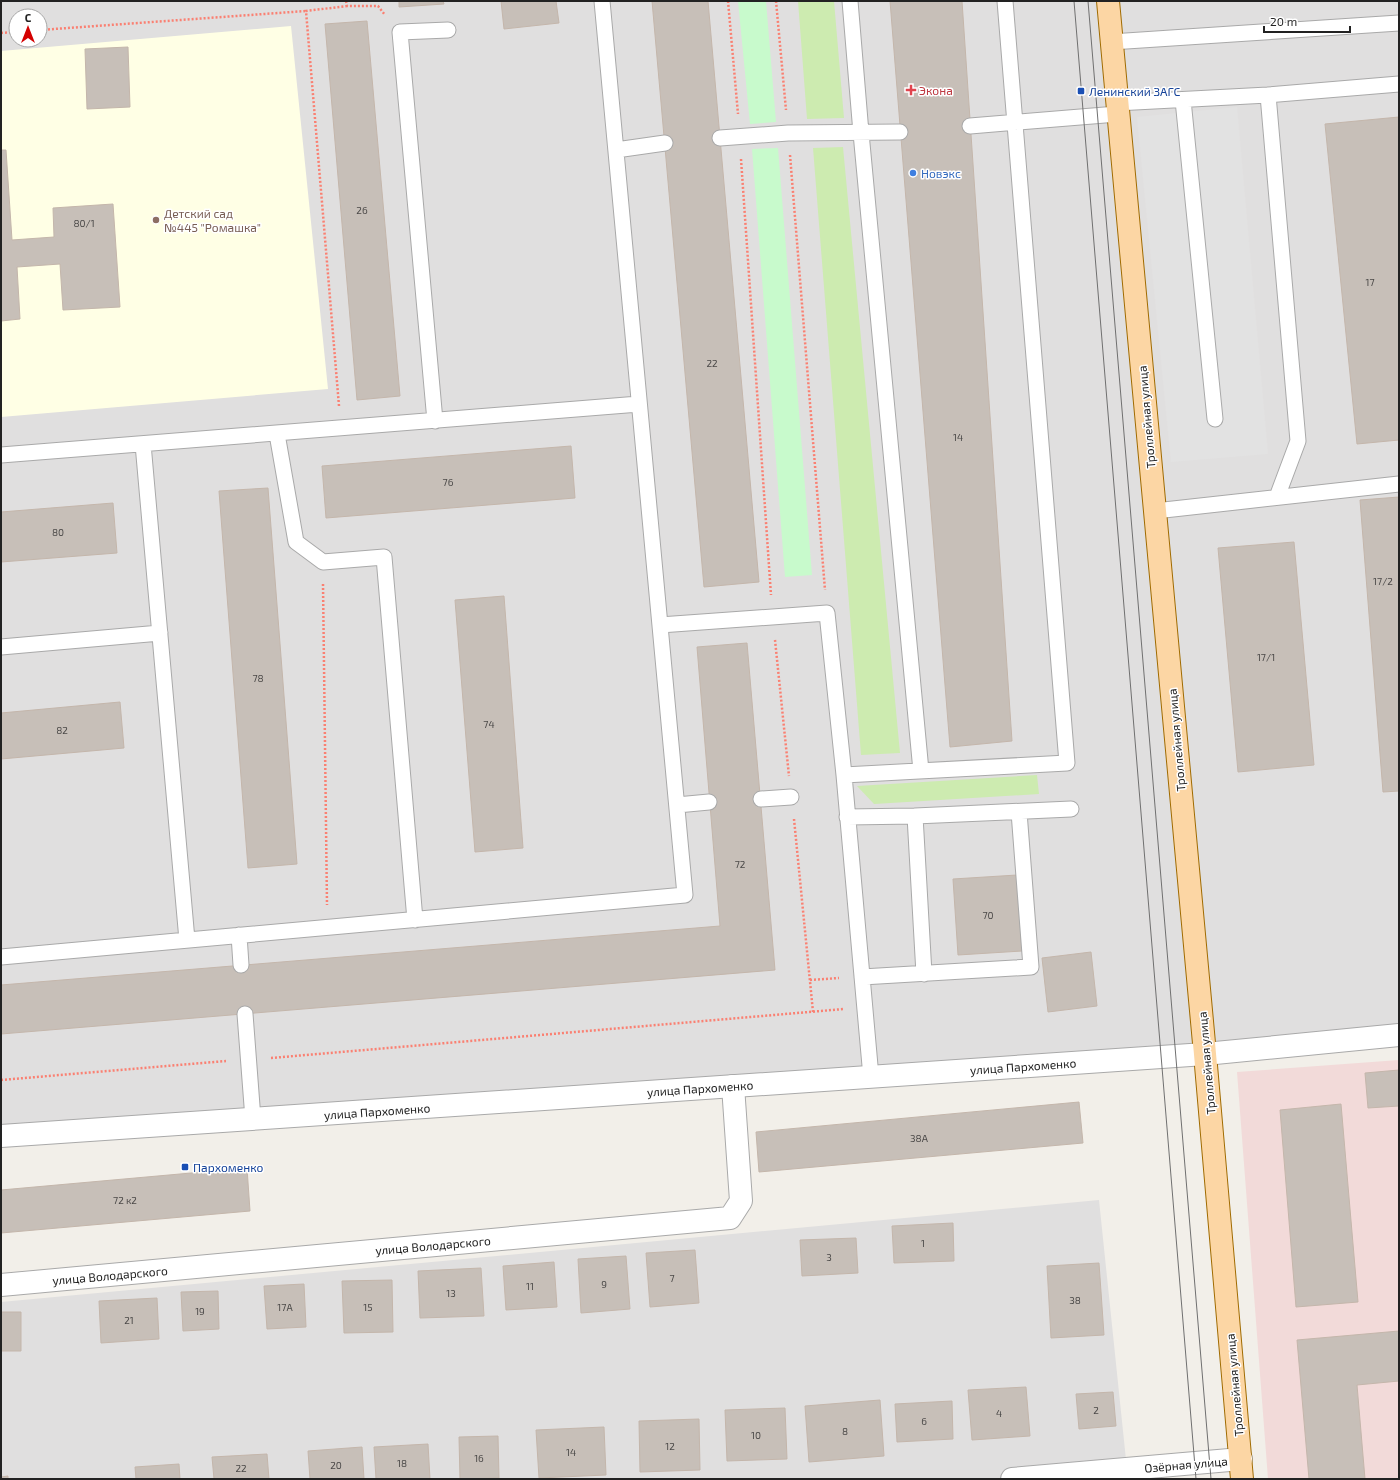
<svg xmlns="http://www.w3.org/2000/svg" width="1400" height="1480" viewBox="0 0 1400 1480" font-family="'Exo 2',sans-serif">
<rect width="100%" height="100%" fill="#f2efe9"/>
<path fill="#e0dfdf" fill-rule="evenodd" d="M 1,1 L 1399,1 L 1399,1035 L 1,1136 ZM 16,16 L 40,16 L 40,40 L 16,40 Z
M 1099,1200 L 1128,1479 L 1,1479 L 1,1302 Z"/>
<path fill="#f2dad9" d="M 1399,1060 L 1399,1479 L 1268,1479 L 1237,1072 Z"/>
<path fill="#ffffe5" d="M 291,26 L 328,389 L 1,417 L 1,51 Z"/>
<path fill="#cdebb0" d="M 798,1 L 834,1 L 844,118 L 807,119 Z
M 843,147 L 900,753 L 861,755 L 813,148 Z
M 1037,775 L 1039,794 L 874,804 L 857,786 Z"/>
<path fill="#c8facc" d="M 738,1 L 766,1 L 776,122 L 750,124 Z
M 778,148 L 812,575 L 785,577 L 752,149 Z"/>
<path fill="#e2e2e2" d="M 1237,107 L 1268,454 L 1171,462 L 1137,117 Z"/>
<path fill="#c7bfb8" stroke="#c4b6ab" d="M 399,1 L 443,1 L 444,4 L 399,7 Z
M 501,1 L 556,1 L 559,23 L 504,29 Z
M 652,1 L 708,1 L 759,582 L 704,587 Z
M 890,1 L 962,1 L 1012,741 L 950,747 Z
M 367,21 L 400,396 L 357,400 L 325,24 Z
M 128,47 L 130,107 L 87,109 L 85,49 Z
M 1399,117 L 1399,440 L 1357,444 L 1325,124 Z
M 1,150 L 6,150 L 12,240 L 54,237 L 53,208 L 113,204 L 120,307 L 63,310 L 60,264 L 17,267 L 20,319 L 1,321 Z
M 571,446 L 575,498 L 326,518 L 322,466 Z
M 268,488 L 297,864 L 248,868 L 219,491 Z
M 1399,497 L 1399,791 L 1383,792 L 1360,500 Z
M 113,503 L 117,553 L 1,562 L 1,512 Z
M 1294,542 L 1314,765 L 1238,772 L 1218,548 Z
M 504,596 L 523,848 L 475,852 L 455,600 Z
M 747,643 L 775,970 L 1,1034 L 1,985 L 720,926 L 697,647 Z
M 120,702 L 124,748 L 1,759 L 1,713 Z
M 1017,875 L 1022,951 L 958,955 L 953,879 Z
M 1091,952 L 1097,1006 L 1048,1012 L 1042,958 Z
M 1399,1070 L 1399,1106 L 1368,1108 L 1365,1073 Z
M 1079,1102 L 1083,1143 L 759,1172 L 756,1132 Z
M 1341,1104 L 1358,1302 L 1296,1307 L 1280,1110 Z
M 247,1168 L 250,1211 L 1,1233 L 1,1190 Z
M 953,1223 L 954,1261 L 894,1263 L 892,1226 Z
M 856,1238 L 858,1273 L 802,1276 L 800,1240 Z
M 695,1250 L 699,1303 L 650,1307 L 646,1253 Z
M 626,1256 L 630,1309 L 581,1313 L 578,1259 Z
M 554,1262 L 557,1307 L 506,1310 L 503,1266 Z
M 1099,1263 L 1104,1335 L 1051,1338 L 1047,1266 Z
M 481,1268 L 484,1316 L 420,1318 L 418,1271 Z
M 392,1280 L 393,1332 L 344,1333 L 342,1281 Z
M 304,1284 L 306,1327 L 267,1329 L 264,1286 Z
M 218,1291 L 219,1329 L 183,1331 L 181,1292 Z
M 157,1298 L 159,1339 L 101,1343 L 99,1301 Z
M 1,1312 L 21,1312 L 21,1351 L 1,1351 Z
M 1399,1331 L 1399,1381 L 1357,1385 L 1365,1479 L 1309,1479 L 1297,1340 Z
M 1026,1387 L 1030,1436 L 972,1440 L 968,1390 Z
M 1113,1392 L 1116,1426 L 1079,1429 L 1076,1394 Z
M 880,1400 L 884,1456 L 809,1462 L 805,1406 Z
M 952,1401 L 953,1439 L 897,1442 L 895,1404 Z
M 785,1408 L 787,1459 L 727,1461 L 725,1410 Z
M 699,1419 L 700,1470 L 640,1472 L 639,1421 Z
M 604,1427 L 606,1475 L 539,1478 L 536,1430 Z
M 498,1436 L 499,1478 L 460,1479 L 459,1437 Z
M 428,1444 L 430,1479 L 376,1479 L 374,1447 Z
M 362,1447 L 364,1479 L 310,1479 L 308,1451 Z
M 267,1454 L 269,1479 L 214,1479 L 212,1457 Z
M 179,1464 L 180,1479 L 136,1479 L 135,1467 Z
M 8,1476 L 8,1479 L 1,1479 L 1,1477 Z"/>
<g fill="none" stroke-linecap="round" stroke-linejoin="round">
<g stroke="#a9a9a9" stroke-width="17">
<path id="service" d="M 850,1 L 861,133 L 921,771
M 1111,42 L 1399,23
M 1268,95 L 1298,441 L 1277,497
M 1183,100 L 1215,419
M 1116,103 L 1268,95 L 1399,84
M 970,126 L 1117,114
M 720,138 L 788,133 L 900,132
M 616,150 L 665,143
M 435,421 L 400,32 L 448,30
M 277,434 L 296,542 L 323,562 L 384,557 L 415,920
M 143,444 L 187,940
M 1,455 L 639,404
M 1155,511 L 1399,484
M 660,625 L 827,613 L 844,775 L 871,1077
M 1,647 L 160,633
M 844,775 L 1067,763 L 1005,1
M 761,799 L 791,797
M 677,805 L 709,802
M 915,816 L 924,974
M 847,817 L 915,816 L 1071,809
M 239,935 L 241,965
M 1,957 L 685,895 L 602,1
M 862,977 L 1031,967 L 1019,812
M 245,1014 L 253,1119"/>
</g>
<g stroke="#a9a9a9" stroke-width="24">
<path id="minor" d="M 1,1285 L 730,1218 L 741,1201 L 733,1086
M 1012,1479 L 1241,1459"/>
</g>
<g stroke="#a9a9a9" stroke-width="24">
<path id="tertiary" d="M 1,1136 L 1205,1054 L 1399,1035"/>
</g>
<g stroke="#a06b00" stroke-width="24">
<path id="primary" d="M 1108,1 L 1205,1054 L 1242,1479"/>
</g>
<path stroke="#fa8072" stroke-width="2.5" stroke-dasharray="2 2" stroke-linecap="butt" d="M 346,1 L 347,6 L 378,6 L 385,15
M 728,1 L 738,114
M 776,1 L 786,110
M 40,30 L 306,11
M 1,33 L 16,32
M 790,155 L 825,590
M 741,159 L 771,595
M 339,406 L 306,11 L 347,6
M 323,584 L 327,905
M 775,640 L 789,776
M 794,819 L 813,1012
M 810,980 L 839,978
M 271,1058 L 844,1009
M 1,1080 L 226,1061"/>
<use href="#service" stroke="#fff" stroke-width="15"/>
<use href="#minor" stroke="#fff" stroke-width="22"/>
<use href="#tertiary" stroke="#fff" stroke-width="22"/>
<use href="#primary" stroke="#fcd6a4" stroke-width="22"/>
<path stroke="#707070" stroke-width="1" d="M 1074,1 L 1196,1479
M 1088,1 L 1211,1479"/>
</g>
<path fill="#e0444e" stroke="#fff" stroke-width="1.5" d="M909 84h4v4h4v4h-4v4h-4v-4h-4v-4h4z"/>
<g fill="#1a4fb4" stroke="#fff" stroke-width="1.5">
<rect x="1077" y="87" width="8" height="8" rx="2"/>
<rect x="181" y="1163" width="8" height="8" rx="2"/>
</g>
<circle fill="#3f7fe0" stroke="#fff" stroke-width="1.5" cx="913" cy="173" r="4"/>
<circle fill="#8d6e63" stroke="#fff" stroke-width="1.5" cx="156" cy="220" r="4"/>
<g text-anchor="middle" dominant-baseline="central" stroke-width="3" stroke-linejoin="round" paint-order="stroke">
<g font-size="10" fill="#4b4948">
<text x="362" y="210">26</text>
<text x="84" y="223">80/1</text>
<text x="1370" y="282">17</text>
<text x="712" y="363">22</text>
<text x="958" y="437">14</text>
<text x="448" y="482">76</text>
<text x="58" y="532">80</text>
<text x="1383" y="581">17/2</text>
<text x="1266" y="657">17/1</text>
<text x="258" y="678">78</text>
<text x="489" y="724">74</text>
<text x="62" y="730">82</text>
<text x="740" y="864">72</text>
<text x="988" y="915">70</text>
<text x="919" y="1138">38А</text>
<text x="125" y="1200">72 к2</text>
<text x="923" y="1243">1</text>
<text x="829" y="1257">3</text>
<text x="672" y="1278">7</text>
<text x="604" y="1284">9</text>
<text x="530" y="1286">11</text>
<text x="451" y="1293">13</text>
<text x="1075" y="1300">38</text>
<text x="285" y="1307">17А</text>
<text x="368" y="1307">15</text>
<text x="200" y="1311">19</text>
<text x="129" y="1320">21</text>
<text x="1096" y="1410">2</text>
<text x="999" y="1413">4</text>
<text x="924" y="1421">6</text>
<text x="845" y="1431">8</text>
<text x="756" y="1435">10</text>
<text x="670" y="1446">12</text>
<text x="571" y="1452">14</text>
<text x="479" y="1458">16</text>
<text x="402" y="1463">18</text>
<text x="336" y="1465">20</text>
<text x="241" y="1468">22</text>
</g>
<g font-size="12" fill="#be3a42" stroke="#fff" text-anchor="start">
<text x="919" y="90">Экона</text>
</g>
<g font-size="12" fill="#164399" stroke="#fff" text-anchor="start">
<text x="1089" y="91">Ленинский ЗАГС</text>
<text x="193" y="1167">Пархоменко</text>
</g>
<g font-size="12" fill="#366cbe" stroke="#fff" text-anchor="start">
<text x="921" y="173">Новэкс</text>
</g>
<g font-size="12" fill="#785e54" stroke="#fff" text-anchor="start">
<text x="164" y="213">Детский сад<tspan x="164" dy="14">№445 "Ромашка"</tspan></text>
</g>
<g font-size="12" fill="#222" stroke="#fff">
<text transform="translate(1146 417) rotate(-95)">Троллейная улица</text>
<text transform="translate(1176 740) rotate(-95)">Троллейная улица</text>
<text transform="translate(1206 1063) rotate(-95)">Троллейная улица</text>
<text transform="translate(1023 1066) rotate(-4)">улица Пархоменко</text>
<text transform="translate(700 1088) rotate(-4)">улица Пархоменко</text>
<text transform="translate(377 1111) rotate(-4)">улица Пархоменко</text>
<text transform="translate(433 1245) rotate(-5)">улица Володарского</text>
<text transform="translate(110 1275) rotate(-5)">улица Володарского</text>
<text transform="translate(1234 1385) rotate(-95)">Троллейная улица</text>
<text transform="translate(1186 1464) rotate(-5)">Озёрная улица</text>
</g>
</g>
<rect width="1400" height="1480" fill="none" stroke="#222222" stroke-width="4"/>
<g transform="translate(28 28)"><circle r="19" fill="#ffffff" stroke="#a7a7a7"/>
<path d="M0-3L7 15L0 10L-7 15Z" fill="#d40000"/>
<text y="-6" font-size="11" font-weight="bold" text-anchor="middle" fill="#222222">С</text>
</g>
<path d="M1264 26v6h86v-6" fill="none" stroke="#222222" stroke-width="2"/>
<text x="1270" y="26" font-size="12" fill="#222222" stroke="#ffffff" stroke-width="3" paint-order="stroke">20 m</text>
</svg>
